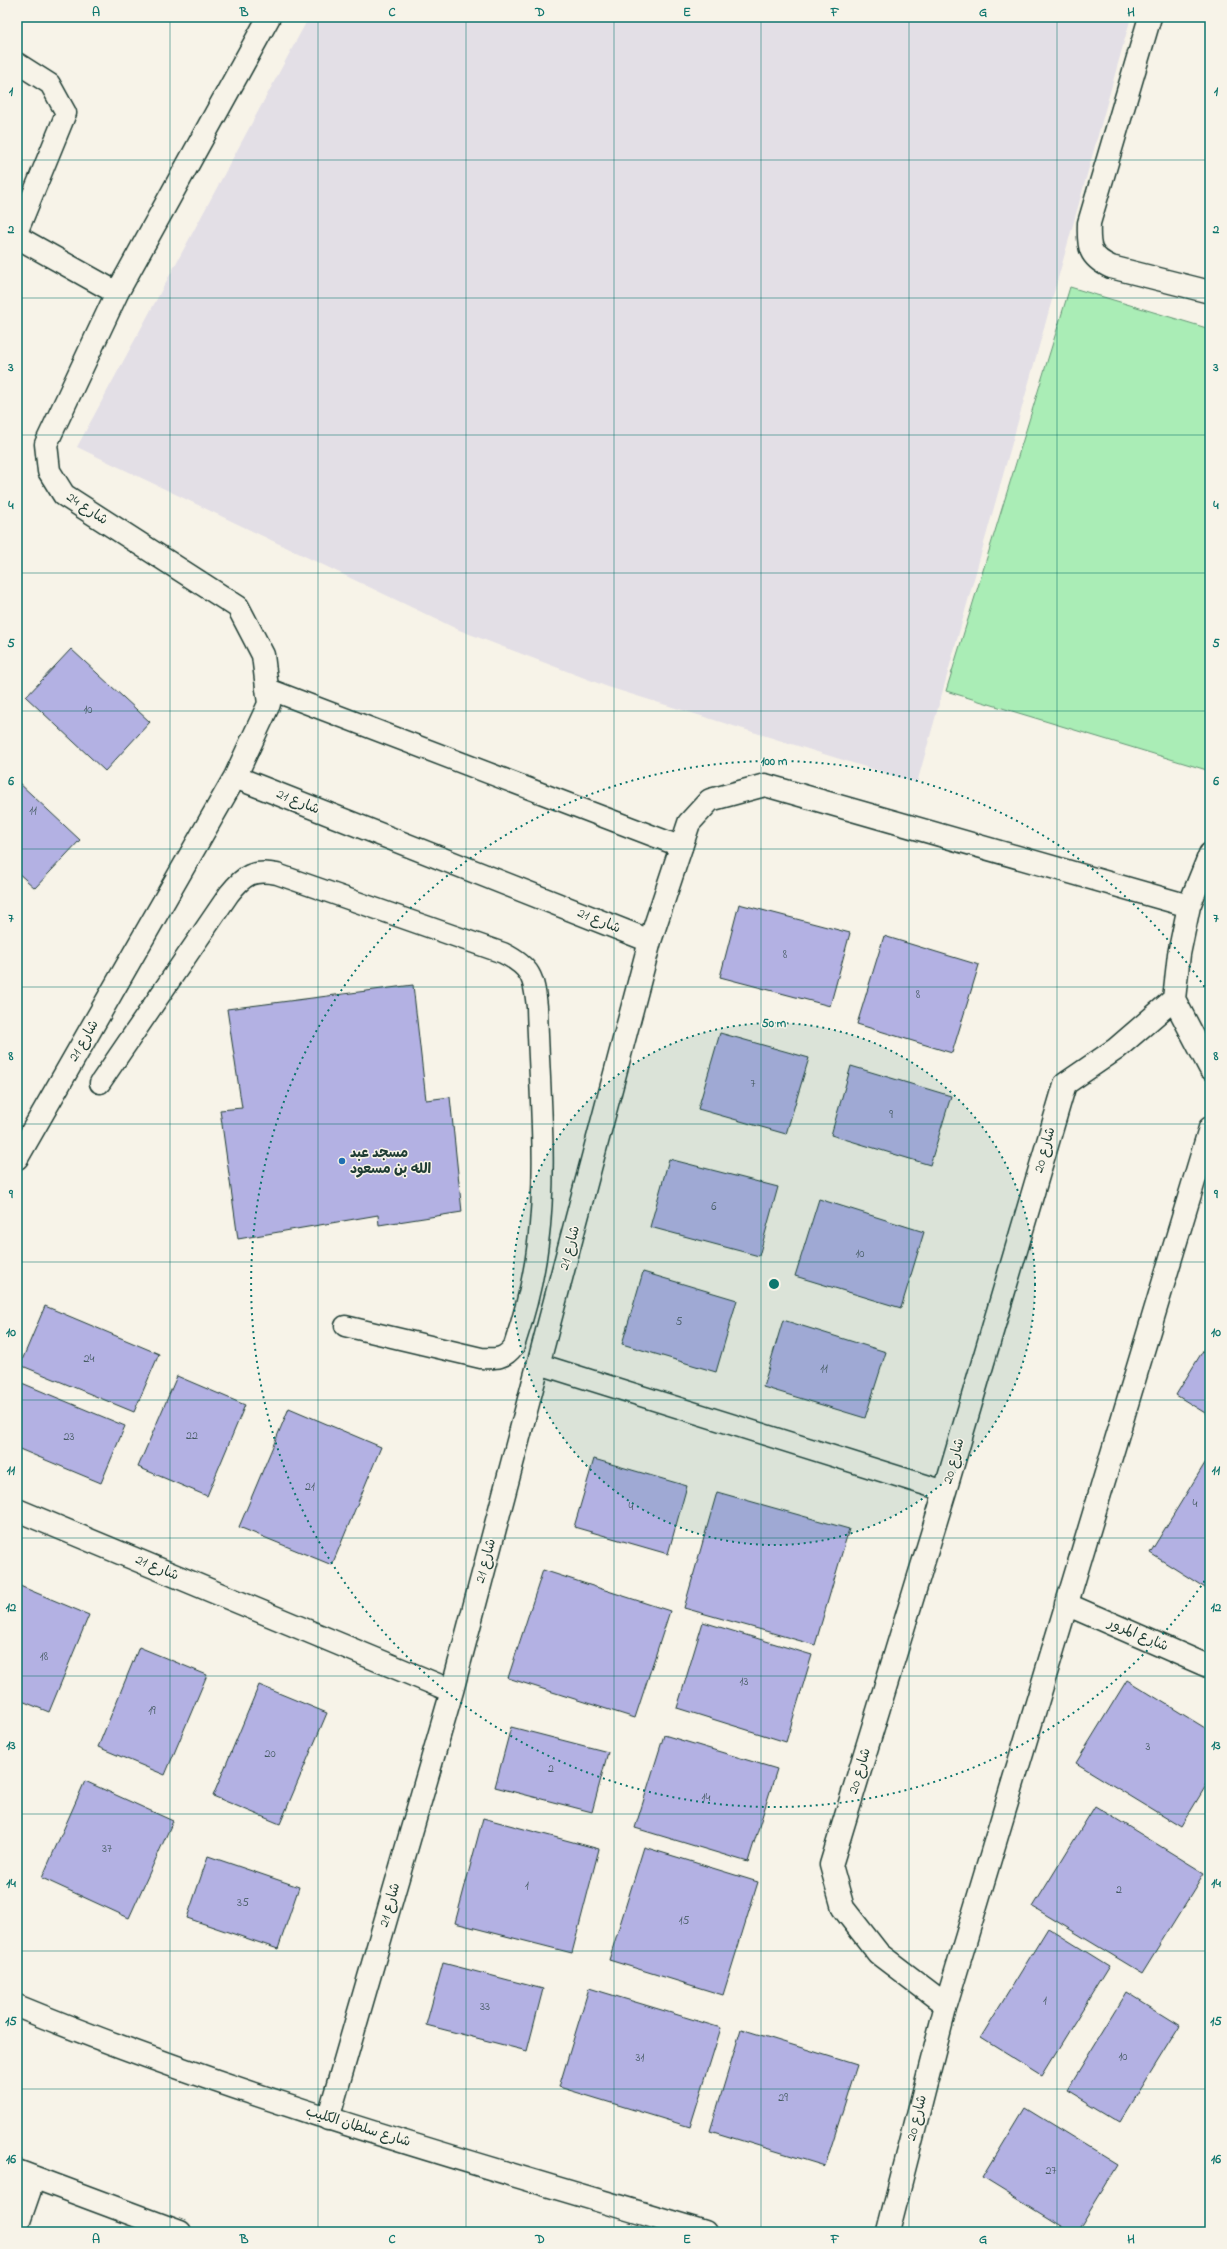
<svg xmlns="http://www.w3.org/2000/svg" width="1227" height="2249" viewBox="0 0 1227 2249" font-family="'Indie Flower','Playpen Sans Arabic',sans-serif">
<rect width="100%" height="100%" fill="#f7f3e8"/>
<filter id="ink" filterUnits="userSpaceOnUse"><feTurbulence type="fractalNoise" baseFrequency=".025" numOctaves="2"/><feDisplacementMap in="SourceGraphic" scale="8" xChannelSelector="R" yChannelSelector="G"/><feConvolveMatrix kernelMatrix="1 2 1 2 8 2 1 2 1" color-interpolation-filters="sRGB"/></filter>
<g filter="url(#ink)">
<path fill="#e3dfe6" d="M 309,17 L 1131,17 L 917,783 L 608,687 L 459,630 L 77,447 Z"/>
<path fill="#aaedb6" stroke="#649575" d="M 1070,287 L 1210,329 L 1210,771 L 946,691 Z"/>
<path fill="#b3b1e3" stroke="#1f3d34" d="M 71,649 L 150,722 L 105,771 L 26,697 Z
M 17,781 L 80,840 L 35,888 L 17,872 Z
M 739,904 L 850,933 L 830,1006 L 720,977 Z
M 884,936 L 979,965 L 952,1053 L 857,1024 Z
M 413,985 L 426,1100 L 450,1097 L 462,1212 L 379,1225 L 378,1215 L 238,1239 L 220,1110 L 242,1108 L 227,1009 Z
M 720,1033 L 809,1058 L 786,1134 L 698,1109 Z
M 851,1066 L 951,1096 L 930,1165 L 831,1135 Z
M 669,1159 L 778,1187 L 759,1256 L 650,1227 Z
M 819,1199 L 924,1232 L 901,1308 L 795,1276 Z
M 643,1272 L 737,1300 L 716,1372 L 622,1344 Z
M 45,1306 L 159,1354 L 134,1412 L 20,1365 Z
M 783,1320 L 886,1352 L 865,1418 L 763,1387 Z
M 1210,1339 L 1210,1416 L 1176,1395 Z
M 177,1376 L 245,1405 L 207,1496 L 138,1467 Z
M 17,1381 L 125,1426 L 101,1483 L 17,1448 Z
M 289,1408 L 381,1447 L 332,1565 L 239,1527 Z
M 1210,1455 L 1210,1591 L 1150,1553 Z
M 594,1459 L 687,1486 L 668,1554 L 574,1527 Z
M 717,1492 L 849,1529 L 815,1645 L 684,1608 Z
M 543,1570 L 670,1611 L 635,1718 L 508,1678 Z
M 20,1586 L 89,1615 L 49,1712 L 17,1699 L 17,1593 Z
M 703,1622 L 812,1655 L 786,1742 L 677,1708 Z
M 139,1647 L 207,1675 L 165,1775 L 98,1747 Z
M 1127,1680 L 1210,1731 L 1210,1779 L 1181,1827 L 1076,1763 Z
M 259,1685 L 327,1713 L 280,1824 L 213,1796 Z
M 511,1727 L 608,1752 L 592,1812 L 495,1787 Z
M 664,1735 L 777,1769 L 748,1862 L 635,1828 Z
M 85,1781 L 173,1821 L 129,1918 L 42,1878 Z
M 1095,1806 L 1204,1873 L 1142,1973 L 1033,1907 Z
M 483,1818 L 599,1849 L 572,1953 L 455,1923 Z
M 644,1847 L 758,1882 L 723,1995 L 609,1960 Z
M 208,1856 L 299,1887 L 278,1949 L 187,1918 Z
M 1048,1928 L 1109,1966 L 1042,2075 L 981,2037 Z
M 443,1963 L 543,1989 L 527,2051 L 426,2025 Z
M 589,1988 L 721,2028 L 690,2127 L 559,2087 Z
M 1127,1992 L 1180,2025 L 1120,2122 L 1067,2090 Z
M 741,2029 L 857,2065 L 825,2166 L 710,2131 Z
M 1025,2108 L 1118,2165 L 1077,2232 L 1072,2232 L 983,2177 Z"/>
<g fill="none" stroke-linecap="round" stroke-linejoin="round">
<g stroke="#1f3d34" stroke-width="23">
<path id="lane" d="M 17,63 L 50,84 L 66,113 L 17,233
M 266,688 L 682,847
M 100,1083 L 229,894 C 244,875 253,869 277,874 L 503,953 C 531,967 534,977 537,1007 C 539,1084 548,1167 538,1243 C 534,1278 525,1313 514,1346 C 505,1359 496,1359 481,1358 L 345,1326
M 539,1364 L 945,1491"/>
</g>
<g stroke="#1f3d34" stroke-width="25">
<path id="street" d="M 1150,17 L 1089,223 C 1088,247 1089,257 1111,267 L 1210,292
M 17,237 L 117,293
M 235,777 L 650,941
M 1174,999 L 1179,954 L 1189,906 L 1210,854
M 1174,999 L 1210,1068
M 17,1158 L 235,777 L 269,704 L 263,655 L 238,607 L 64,495 L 49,471 L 46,444 L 117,293 L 269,17
M 17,1510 L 452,1691
M 1066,1604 L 1210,1667
M 946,2005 L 879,1954 L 843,1908 L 831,1865 L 945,1491 L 1065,1084 L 1116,1049 L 1174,999
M 328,2119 L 452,1691 L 650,941 L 689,823 L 710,800 L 765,785 L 1189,906
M 17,2227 L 34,2178
M 888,2232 L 946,2005 L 1210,1128"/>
</g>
<g stroke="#1f3d34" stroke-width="25">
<path id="secondary" d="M 17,2006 C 240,2098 474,2163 705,2232
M 17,2171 L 180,2232"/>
</g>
<use href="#lane" stroke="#f7f3e8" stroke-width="20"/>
<use href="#street" stroke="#f7f3e8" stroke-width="22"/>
<use href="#secondary" stroke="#f7f3e8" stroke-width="22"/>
</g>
</g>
<path fill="none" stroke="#0f766e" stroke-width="1" stroke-opacity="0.55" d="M 170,17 L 170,2232M 318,17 L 318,2232M 466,17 L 466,2232M 614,17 L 614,2232M 761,17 L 761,2232M 909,17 L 909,2232M 1057,17 L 1057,2232M 17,160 L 1210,160M 17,298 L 1210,298M 17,435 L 1210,435M 17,573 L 1210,573M 17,711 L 1210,711M 17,849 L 1210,849M 17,987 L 1210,987M 17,1124 L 1210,1124M 17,1262 L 1210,1262M 17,1400 L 1210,1400M 17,1538 L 1210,1538M 17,1676 L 1210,1676M 17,1814 L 1210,1814M 17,1951 L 1210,1951M 17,2089 L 1210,2089"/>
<circle cx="774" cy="1284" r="261" fill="#0f766e" fill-opacity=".12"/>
<g fill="none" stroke="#0f766e" stroke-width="2" stroke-dasharray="2 4">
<circle cx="774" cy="1284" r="261"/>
<path d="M1208 1576A523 523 0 1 1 1208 992"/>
</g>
<circle fill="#1f6fb2" stroke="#f7f3e8" stroke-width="1.5" cx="342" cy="1161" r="4"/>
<g text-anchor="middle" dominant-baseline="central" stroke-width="3" stroke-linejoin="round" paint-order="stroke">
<g font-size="12" fill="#445a60">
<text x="88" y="710">10</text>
<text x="33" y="811">11</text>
<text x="785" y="955">8</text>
<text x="918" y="995">8</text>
<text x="753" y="1084">7</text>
<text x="891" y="1115">9</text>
<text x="714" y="1207">6</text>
<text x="860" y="1254">10</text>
<text x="679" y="1322">5</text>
<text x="89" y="1359">24</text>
<text x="824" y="1369">11</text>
<text x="192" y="1436">22</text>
<text x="69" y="1437">23</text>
<text x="310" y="1487">21</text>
<text x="1195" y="1504">4</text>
<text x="631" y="1507">4</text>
<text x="44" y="1657">18</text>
<text x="744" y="1682">13</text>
<text x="152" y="1711">19</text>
<text x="1148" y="1747">3</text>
<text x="270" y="1754">20</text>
<text x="551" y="1769">2</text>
<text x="706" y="1798">14</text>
<text x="107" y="1849">37</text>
<text x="527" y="1886">1</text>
<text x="1119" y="1890">2</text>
<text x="243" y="1903">35</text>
<text x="684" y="1921">15</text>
<text x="1045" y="2001">1</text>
<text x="485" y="2007">33</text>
<text x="1123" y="2057">10</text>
<text x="640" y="2058">31</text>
<text x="783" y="2098">29</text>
<text x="1051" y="2171">27</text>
</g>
<g font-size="14" fill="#1f3d34" stroke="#f7f3e8">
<text transform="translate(87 509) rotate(34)">شارع 24</text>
<text transform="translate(298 802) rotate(22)">شارع 21</text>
<text transform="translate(599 921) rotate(22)">شارع 21</text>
<text transform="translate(84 1041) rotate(-60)">شارع 21</text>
<text transform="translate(1045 1150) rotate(-74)">شارع 20</text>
<text transform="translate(570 1248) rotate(-75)">شارع 21</text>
<text transform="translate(954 1461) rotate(-74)">شارع 20</text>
<text transform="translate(486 1561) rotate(-75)">شارع 21</text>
<text transform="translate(157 1568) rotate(23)">شارع 21</text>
<text transform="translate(1138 1635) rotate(23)">شارع المرور</text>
<text transform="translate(860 1771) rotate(-73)">شارع 20</text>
<text transform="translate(390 1905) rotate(-74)">شارع 21</text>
<text transform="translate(917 2118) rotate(-76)">شارع 20</text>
<text transform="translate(358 2127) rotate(17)">شارع سلطان الكليب</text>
</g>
<g font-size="14" font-weight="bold" fill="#1f3d34" stroke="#f7f3e8" text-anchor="start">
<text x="350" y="1153">مسجد عبد<tspan x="350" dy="16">الله بن مسعود</tspan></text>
</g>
</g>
<circle cx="774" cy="1284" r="6" fill="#0f766e" stroke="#f7f3e8" stroke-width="2"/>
<g font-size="12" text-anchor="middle" font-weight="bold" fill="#0f766e" stroke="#f7f3e8" stroke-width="3" stroke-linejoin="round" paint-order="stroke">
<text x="774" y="765">100 m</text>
<text x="774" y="1027">50 m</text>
</g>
<rect width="1227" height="2249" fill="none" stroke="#f7f3e8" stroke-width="44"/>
<rect x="22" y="22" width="1183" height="2205" fill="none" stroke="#0f766e" stroke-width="1.5"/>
<g font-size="13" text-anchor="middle" font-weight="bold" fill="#0f766e">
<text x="96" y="16">A</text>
<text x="244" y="16">B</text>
<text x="392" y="16">C</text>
<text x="540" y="16">D</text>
<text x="687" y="16">E</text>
<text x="835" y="16">F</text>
<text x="983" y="16">G</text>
<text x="1131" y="16">H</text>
<text x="11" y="95">1</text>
<text x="1216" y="95">1</text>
<text x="11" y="233">2</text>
<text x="1216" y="233">2</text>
<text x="11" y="371">3</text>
<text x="1216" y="371">3</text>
<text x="11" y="509">4</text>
<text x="1216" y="509">4</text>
<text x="11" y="647">5</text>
<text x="1216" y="647">5</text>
<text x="11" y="785">6</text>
<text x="1216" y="785">6</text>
<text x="11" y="922">7</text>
<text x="1216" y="922">7</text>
<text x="11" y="1060">8</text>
<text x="1216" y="1060">8</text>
<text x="11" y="1198">9</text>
<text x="1216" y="1198">9</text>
<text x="11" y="1336">10</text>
<text x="1216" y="1336">10</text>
<text x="11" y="1474">11</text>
<text x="1216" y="1474">11</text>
<text x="11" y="1611">12</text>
<text x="1216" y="1611">12</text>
<text x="11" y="1749">13</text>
<text x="1216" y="1749">13</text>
<text x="11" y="1887">14</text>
<text x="1216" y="1887">14</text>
<text x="11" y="2025">15</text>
<text x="1216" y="2025">15</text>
<text x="11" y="2163">16</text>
<text x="1216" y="2163">16</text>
<text x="96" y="2243">A</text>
<text x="244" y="2243">B</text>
<text x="392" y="2243">C</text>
<text x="540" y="2243">D</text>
<text x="687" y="2243">E</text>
<text x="835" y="2243">F</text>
<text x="983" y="2243">G</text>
<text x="1131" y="2243">H</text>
</g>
</svg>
